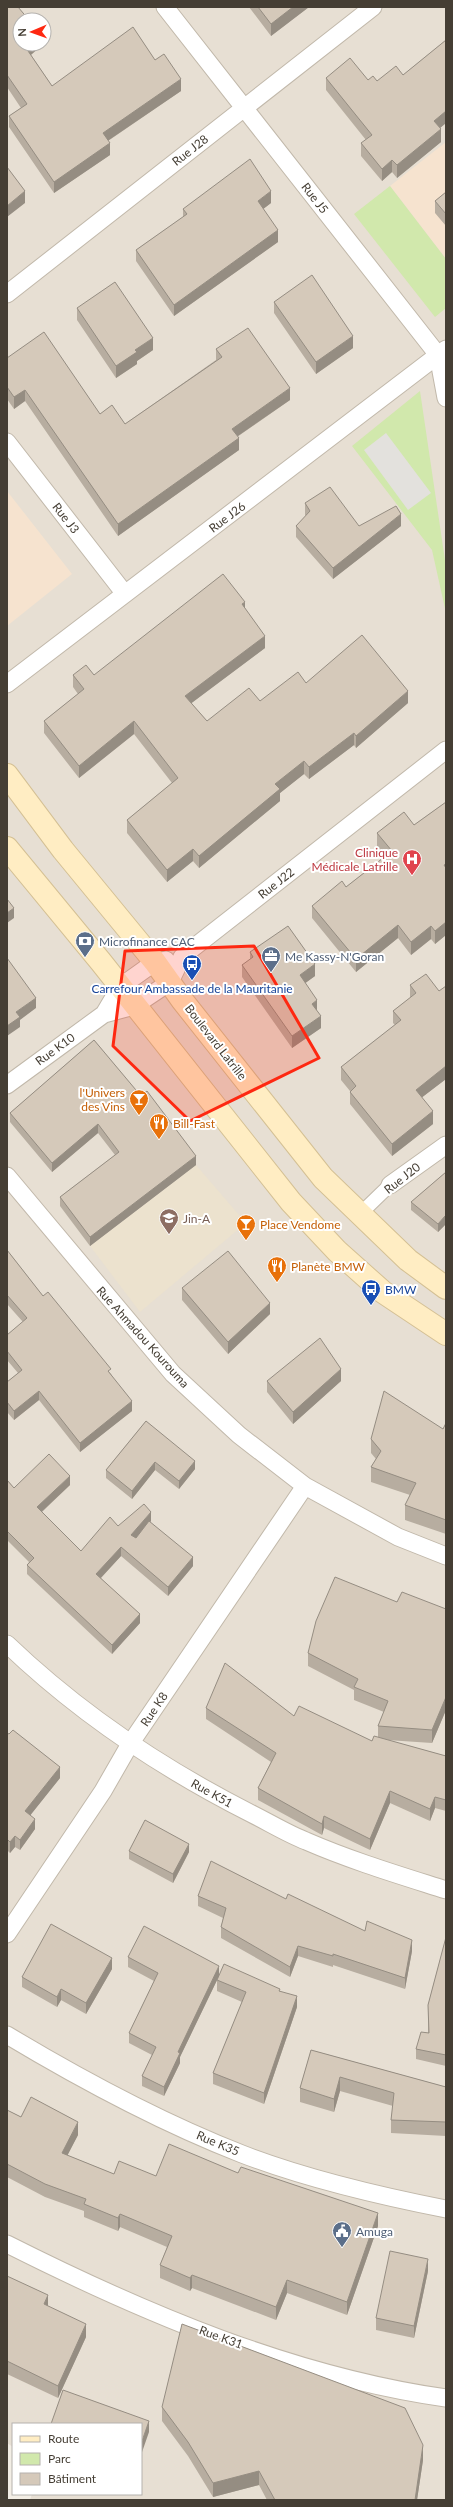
<svg xmlns="http://www.w3.org/2000/svg" width="453" height="2507" viewBox="0 0 453 2507" font-family="Lato,sans-serif">
<rect width="100%" height="100%" fill="#f3eee5"/>
<path fill="#e7dfd3" fill-rule="evenodd" d="M 7,7 L 446,7 L 446,2500 L 30,2500 L 32,2494 L 141,2494 L 141,2424 L 13,2424 L 13,2447 L 7,2443 ZM 20,20 L 44,20 L 44,44 L 20,44 Z"/>
<path fill="#f6e3cf" d="M 446,142 L 446,259 L 390,186 Z
M 7,491 L 72,574 L 7,626 Z"/>
<path fill="#ece2ce" d="M 196,1165 L 246,1223 L 140,1312 L 90,1246 Z"/>
<path fill="#d1e8ac" d="M 390,186 L 446,259 L 446,308 L 435,317 L 354,214 Z
M 420,391 L 446,567 L 446,613 L 432,550 L 352,446 Z"/>
<path fill="#e3e1dd" d="M 386,433 L 431,493 L 408,510 L 364,450 Z"/>
<g fill="none" stroke-linecap="round" stroke-linejoin="round">
<g stroke="#c1b8aa" stroke-width="15">
<path id="pedestrian" d="M 360,1214 L 390,1185"/>
</g>
<g stroke="#c1b8aa" stroke-width="19">
<path id="minor" d="M 165,7 L 438,355 L 446,398
M 7,294 L 373,7
M 7,442 L 125,594
M 7,684 L 446,349
M 104,1014 L 120,987 L 155,962 L 166,960
M 7,1085 L 104,1014 L 134,1006 L 170,982 L 182,957 L 193,948 L 446,750
M 7,1176 L 173,1374 L 239,1435 L 305,1486 L 398,1537 L 446,1556
M 390,1185 L 446,1145
M 7,1644 C 79,1713 163,1769 252,1814 C 270,1823 288,1834 306,1841 C 352,1861 399,1875 446,1890
M 7,1934 L 103,1791 L 130,1744 L 305,1486
M 7,2035 C 82,2080 160,2122 242,2154 C 304,2178 380,2196 446,2209
M 7,2244 C 144,2313 292,2376 446,2398"/>
</g>
<g stroke="#d4c094" stroke-width="24">
<path id="secondary" d="M 7,775 L 63,850 L 155,962 L 182,1000 L 323,1178 L 408,1260 L 446,1288
M 7,848 L 101,962 L 291,1202 L 337,1251 L 383,1292 L 446,1334"/>
</g>
<use href="#pedestrian" stroke="#fff" stroke-width="13"/>
<use href="#minor" stroke="#fff" stroke-width="17"/>
<use href="#secondary" stroke="#ffedc3" stroke-width="22"/>
</g>
<path fill="#b7ada0" d="M 7,7 L 41,44 L 41,46 L 31,55 L 52,86 L 155,60 L 181,91 L 108,141 L 110,155 L 54,193 L 9,127 L 9,116 L 21,108 L 7,87 Z
M 249,7 L 309,7 L 271,36 Z
M 446,40 L 446,123 L 440,128 L 441,142 L 397,178 L 392,172 L 382,181 L 361,156 L 361,143 L 366,140 L 326,90 L 326,78 L 368,80 L 377,81 L 403,75 Z
M 446,192 L 446,226 L 435,213 L 435,201 Z
M 271,203 L 263,209 L 278,242 L 174,316 L 136,261 L 136,250 L 183,217 L 183,209 Z
M 274,302 L 353,348 L 316,374 L 274,313 Z
M 77,308 L 153,350 L 137,361 L 137,364 L 116,378 L 77,320 Z
M 216,349 L 290,400 L 237,437 L 239,450 L 118,536 L 25,401 L 14,409 L 7,399 L 7,358 L 100,414 L 125,424 L 216,360 Z
M 305,503 L 359,526 L 401,526 L 333,579 L 296,537 L 296,526 L 306,516 L 305,515 Z
M 245,608 L 265,648 L 191,703 L 207,721 L 260,701 L 306,683 L 408,703 L 356,748 L 354,745 L 309,779 L 304,774 L 280,793 L 280,801 L 199,868 L 193,861 L 167,882 L 127,833 L 127,820 L 172,783 L 134,734 L 79,778 L 44,733 L 44,721 L 78,694 L 73,687 L 73,675 L 94,675 Z
M 446,802 L 446,935 L 435,944 L 431,939 L 411,955 L 398,938 L 356,972 L 312,918 L 312,906 L 346,887 L 385,856 L 377,846 L 377,833 L 414,825 Z
M 250,952 L 315,976 L 305,983 L 317,1011 L 321,1028 L 292,1048 L 242,977 L 242,965 L 250,960 Z
M 410,985 L 439,991 L 446,986 L 446,1079 L 422,1097 L 433,1124 L 392,1156 L 350,1104 L 350,1091 L 341,1080 L 341,1067 L 395,1025 L 393,1023 L 393,1011 L 410,998 Z
M 94,1040 L 196,1165 L 90,1246 L 60,1206 L 60,1197 L 115,1155 L 98,1133 L 52,1172 L 10,1122 L 10,1113 Z
M 446,1172 L 446,1225 L 445,1225 L 438,1232 L 411,1210 L 411,1202 Z
M 7,1250 L 43,1296 L 111,1374 L 132,1411 L 80,1452 L 39,1400 L 14,1420 L 7,1412 L 7,1382 L 18,1373 L 7,1360 L 7,1335 L 23,1322 L 7,1304 Z
M 182,1288 L 270,1314 L 228,1354 L 182,1300 Z
M 267,1381 L 341,1381 L 293,1424 L 267,1392 Z
M 146,1421 L 195,1469 L 179,1489 L 155,1470 L 132,1499 L 106,1478 L 106,1470 Z
M 446,1423 L 446,1534 L 405,1520 L 405,1505 L 410,1495 L 371,1482 L 371,1467 L 376,1459 L 371,1453 L 371,1439 L 443,1429 Z
M 7,1480 L 14,1488 L 70,1485 L 42,1512 L 81,1551 L 118,1526 L 151,1521 L 150,1522 L 193,1566 L 168,1596 L 121,1556 L 101,1578 L 140,1623 L 112,1654 L 27,1574 L 27,1565 L 29,1562 L 7,1540 Z
M 397,1602 L 446,1609 L 446,1710 L 432,1743 L 387,1740 L 446,1756 L 446,1811 L 435,1808 L 430,1821 L 390,1803 L 370,1850 L 324,1828 L 322,1835 L 258,1800 L 258,1788 L 271,1762 L 206,1719 L 206,1708 L 294,1716 L 372,1741 L 378,1737 L 378,1726 L 384,1712 L 354,1700 L 354,1690 L 308,1666 L 308,1653 Z
M 7,1733 L 60,1778 L 30,1815 L 35,1829 L 20,1850 L 15,1847 L 10,1853 L 7,1850 Z
M 129,1851 L 189,1852 L 173,1883 L 129,1859 Z
M 198,1896 L 286,1899 L 412,1951 L 405,1989 L 333,1965 L 333,1967 L 298,1956 L 290,1977 L 221,1938 L 221,1927 L 223,1918 L 198,1906 Z
M 446,1937 L 446,2066 L 416,2059 L 416,2049 L 428,2033 L 428,2005 Z
M 128,1957 L 219,1976 L 180,2057 L 180,2063 L 164,2096 L 142,2086 L 142,2076 L 152,2055 L 129,2043 L 129,2033 L 154,1981 L 128,1967 Z
M 112,1969 L 86,2014 L 61,2000 L 57,2007 L 22,1987 L 22,1977 Z
M 217,1980 L 280,1991 L 297,2007 L 264,2104 L 213,2084 L 213,2073 L 242,2002 L 217,1991 Z
M 311,2050 L 446,2087 L 446,2136 L 391,2133 L 391,2120 L 393,2106 L 340,2091 L 334,2112 L 300,2102 L 300,2088 Z
M 7,2110 L 21,2117 L 78,2135 L 67,2155 L 114,2174 L 156,2176 L 238,2173 L 378,2226 L 347,2315 L 287,2293 L 276,2320 L 192,2288 L 190,2291 L 160,2278 L 160,2265 L 167,2247 L 120,2227 L 118,2231 L 84,2217 L 84,2211 L 45,2197 L 7,2177 Z
M 428,2271 L 414,2338 L 376,2330 L 376,2318 Z
M 7,2276 L 48,2306 L 86,2337 L 58,2398 L 7,2374 Z
M 162,2407 L 423,2460 L 417,2500 L 267,2500 L 259,2485 L 213,2497 L 188,2456 L 162,2421 Z"/>
<path fill="#958d82" d="M 293,7 L 309,7 L 271,36 L 271,24 Z
M 30,44 L 41,44 L 41,46 L 26,59 L 26,48 Z
M 181,79 L 181,91 L 103,144 L 103,133 Z
M 446,111 L 446,123 L 434,133 L 434,121 Z
M 441,129 L 441,142 L 397,178 L 397,165 Z
M 110,143 L 110,155 L 54,193 L 54,182 Z
M 392,160 L 392,172 L 382,181 L 382,169 Z
M 25,191 L 25,203 L 7,217 L 7,206 Z
M 271,191 L 271,203 L 258,213 L 258,201 Z
M 278,230 L 278,242 L 174,316 L 174,305 Z
M 353,336 L 353,348 L 316,374 L 316,362 Z
M 153,338 L 153,350 L 137,361 L 137,364 L 116,378 L 116,366 L 135,350 Z
M 290,388 L 290,400 L 232,440 L 232,429 Z
M 25,390 L 25,401 L 14,409 L 14,397 Z
M 239,438 L 239,450 L 118,536 L 118,524 Z
M 401,514 L 401,526 L 333,579 L 333,568 Z
M 245,602 L 245,614 L 242,604 Z
M 265,636 L 265,648 L 185,708 L 185,696 Z
M 408,691 L 408,703 L 356,748 L 356,736 Z
M 134,721 L 134,734 L 79,778 L 79,766 Z
M 354,733 L 354,745 L 309,779 L 309,767 Z
M 304,761 L 304,774 L 280,793 L 280,801 L 199,868 L 199,856 L 275,784 Z
M 193,849 L 193,861 L 167,882 L 167,870 Z
M 14,908 L 14,918 L 7,923 L 7,913 Z
M 446,922 L 446,935 L 435,944 L 435,931 Z
M 398,925 L 398,938 L 356,972 L 356,959 Z
M 431,926 L 431,939 L 411,955 L 411,942 Z
M 315,964 L 315,976 L 300,987 L 300,975 Z
M 36,998 L 36,1008 L 20,1020 L 20,1027 L 7,1036 L 7,1026 L 16,1012 Z
M 317,1000 L 317,1012 L 312,1004 Z
M 321,1016 L 321,1028 L 292,1048 L 292,1036 Z
M 446,1066 L 446,1079 L 416,1102 L 416,1090 Z
M 433,1111 L 433,1124 L 392,1156 L 392,1144 Z
M 98,1124 L 98,1133 L 52,1172 L 52,1163 Z
M 196,1156 L 196,1165 L 90,1246 L 90,1237 Z
M 445,1216 L 445,1225 L 438,1232 L 438,1224 Z
M 270,1303 L 270,1314 L 228,1354 L 228,1342 Z
M 341,1369 L 341,1381 L 293,1424 L 293,1412 Z
M 39,1391 L 39,1400 L 14,1420 L 14,1411 Z
M 132,1401 L 132,1411 L 80,1452 L 80,1443 Z
M 195,1461 L 195,1469 L 179,1489 L 179,1481 Z
M 155,1462 L 155,1470 L 132,1499 L 132,1491 Z
M 70,1476 L 70,1485 L 37,1516 L 37,1507 Z
M 151,1512 L 151,1521 L 131,1544 L 131,1535 Z
M 121,1547 L 121,1556 L 96,1583 L 96,1574 Z
M 193,1557 L 193,1566 L 168,1596 L 168,1587 Z
M 140,1614 L 140,1623 L 112,1654 L 112,1645 Z
M 446,1697 L 446,1710 L 432,1743 L 432,1730 Z
M 60,1767 L 60,1778 L 25,1822 L 25,1811 Z
M 390,1791 L 390,1803 L 370,1850 L 370,1839 Z
M 435,1797 L 435,1808 L 430,1821 L 430,1809 Z
M 324,1816 L 324,1828 L 322,1835 L 322,1824 Z
M 35,1819 L 35,1829 L 20,1850 L 20,1840 Z
M 15,1836 L 15,1847 L 10,1853 L 10,1842 Z
M 189,1844 L 189,1852 L 173,1883 L 173,1874 Z
M 412,1940 L 412,1951 L 405,1989 L 405,1978 Z
M 298,1946 L 298,1956 L 290,1977 L 290,1967 Z
M 112,1958 L 112,1969 L 86,2014 L 86,2003 Z
M 219,1966 L 219,1976 L 180,2057 L 180,2063 L 164,2096 L 164,2087 L 178,2052 Z
M 61,1989 L 61,2000 L 57,2007 L 57,1997 Z
M 297,1996 L 297,2007 L 264,2104 L 264,2093 Z
M 340,2077 L 340,2091 L 334,2112 L 334,2099 Z
M 78,2122 L 78,2135 L 62,2166 L 62,2153 Z
M 378,2213 L 378,2226 L 347,2315 L 347,2302 Z
M 120,2214 L 120,2227 L 118,2231 L 118,2218 Z
M 428,2259 L 428,2271 L 414,2338 L 414,2326 Z
M 192,2275 L 192,2288 L 190,2291 L 190,2278 Z
M 287,2280 L 287,2293 L 276,2320 L 276,2307 Z
M 48,2295 L 48,2307 L 44,2304 Z
M 86,2324 L 86,2337 L 58,2398 L 58,2386 Z
M 149,2421 L 149,2432 L 141,2455 L 141,2444 Z
M 423,2445 L 423,2460 L 417,2500 L 415,2500 Z
M 259,2471 L 259,2485 L 213,2497 L 213,2483 Z"/>
<path fill="#d5c9ba" stroke="#958d82" d="M 7,7 L 18,7 L 29,20 L 20,20 L 20,44 L 30,44 L 26,48 L 52,86 L 133,27 L 155,60 L 164,54 L 181,79 L 103,133 L 110,143 L 54,182 L 9,116 L 27,104 L 7,75 Z
M 258,7 L 293,7 L 271,24 Z
M 446,40 L 446,111 L 434,121 L 441,129 L 397,165 L 392,160 L 382,169 L 361,143 L 372,135 L 326,78 L 350,58 L 368,80 L 373,76 L 377,81 L 396,66 L 403,75 Z
M 250,159 L 271,191 L 258,201 L 278,230 L 174,305 L 136,250 L 187,214 L 183,209 Z
M 7,167 L 25,191 L 7,206 Z
M 446,192 L 446,214 L 435,201 Z
M 312,275 L 353,336 L 316,362 L 274,302 Z
M 115,282 L 153,338 L 135,350 L 137,352 L 116,366 L 77,308 Z
M 248,328 L 290,388 L 232,429 L 239,438 L 118,524 L 25,390 L 14,397 L 7,387 L 7,358 L 44,332 L 100,414 L 112,405 L 125,424 L 222,357 L 216,349 Z
M 330,487 L 359,526 L 396,506 L 401,514 L 333,568 L 296,526 L 310,511 L 305,503 Z
M 223,574 L 245,602 L 242,604 L 265,636 L 185,696 L 207,721 L 249,688 L 260,701 L 298,672 L 306,683 L 362,635 L 408,691 L 356,736 L 354,733 L 309,767 L 304,761 L 275,784 L 280,789 L 199,856 L 193,849 L 167,870 L 127,820 L 178,778 L 134,721 L 79,766 L 44,721 L 84,689 L 73,675 L 86,665 L 94,675 Z
M 446,802 L 446,864 L 444,865 L 446,868 L 446,922 L 435,931 L 431,926 L 411,942 L 398,925 L 356,959 L 312,906 L 342,881 L 346,887 L 392,851 L 377,833 L 404,812 L 414,825 Z
M 7,899 L 14,908 L 7,913 Z
M 288,926 L 315,964 L 300,975 L 317,1000 L 312,1004 L 321,1016 L 292,1036 L 242,965 L 253,957 L 250,952 Z
M 7,958 L 36,998 L 16,1012 L 20,1017 L 7,1026 Z
M 426,974 L 439,991 L 446,986 L 446,1066 L 416,1090 L 433,1111 L 392,1144 L 350,1092 L 356,1086 L 341,1067 L 401,1020 L 393,1011 L 416,993 L 410,985 Z
M 94,1040 L 141,1096 L 147,1091 L 196,1156 L 90,1237 L 60,1197 L 119,1152 L 98,1124 L 52,1163 L 10,1113 Z
M 446,1172 L 446,1217 L 445,1216 L 438,1224 L 411,1202 Z
M 7,1250 L 43,1296 L 48,1292 L 111,1369 L 108,1371 L 132,1401 L 80,1443 L 39,1391 L 14,1411 L 7,1402 L 7,1382 L 22,1370 L 7,1351 L 7,1335 L 27,1318 L 7,1295 Z
M 228,1251 L 270,1303 L 228,1342 L 182,1288 Z
M 320,1338 L 341,1369 L 293,1412 L 267,1381 Z
M 384,1391 L 443,1429 L 446,1423 L 446,1520 L 405,1505 L 416,1483 L 371,1467 L 381,1451 L 371,1439 Z
M 146,1421 L 195,1461 L 179,1481 L 155,1462 L 132,1491 L 106,1470 Z
M 49,1454 L 70,1476 L 37,1507 L 81,1551 L 110,1517 L 118,1526 L 144,1504 L 151,1512 L 131,1535 L 136,1538 L 149,1521 L 193,1557 L 168,1587 L 121,1547 L 96,1574 L 140,1614 L 112,1645 L 27,1565 L 34,1558 L 7,1531 L 7,1480 L 14,1488 Z
M 335,1577 L 397,1602 L 402,1592 L 446,1609 L 446,1697 L 432,1730 L 378,1726 L 388,1701 L 354,1687 L 358,1679 L 308,1653 L 316,1621 Z
M 225,1663 L 294,1716 L 299,1706 L 372,1741 L 374,1736 L 446,1756 L 446,1800 L 435,1797 L 430,1809 L 390,1791 L 370,1839 L 324,1816 L 322,1824 L 258,1788 L 276,1753 L 206,1708 Z
M 13,1730 L 60,1767 L 25,1811 L 35,1819 L 20,1840 L 15,1836 L 10,1842 L 7,1839 L 7,1733 L 9,1734 Z
M 145,1820 L 189,1844 L 173,1874 L 129,1851 Z
M 211,1861 L 286,1899 L 288,1894 L 365,1931 L 367,1921 L 412,1940 L 405,1978 L 333,1954 L 333,1956 L 298,1946 L 290,1967 L 221,1927 L 226,1908 L 198,1896 Z
M 51,1924 L 112,1958 L 86,2003 L 61,1989 L 57,1997 L 22,1977 Z
M 144,1926 L 219,1966 L 178,2052 L 180,2053 L 164,2087 L 142,2076 L 156,2047 L 129,2033 L 158,1973 L 128,1957 Z
M 446,1937 L 446,2055 L 416,2049 L 421,2032 L 429,2033 L 428,2005 Z
M 224,1964 L 280,1989 L 279,1991 L 297,1996 L 264,2093 L 213,2073 L 246,1992 L 217,1980 Z
M 311,2050 L 446,2087 L 446,2122 L 391,2120 L 394,2093 L 340,2077 L 334,2099 L 300,2088 Z
M 31,2097 L 78,2122 L 62,2153 L 114,2174 L 119,2161 L 156,2176 L 169,2144 L 238,2173 L 241,2167 L 378,2213 L 347,2302 L 287,2280 L 276,2307 L 192,2275 L 190,2278 L 160,2265 L 172,2236 L 120,2214 L 118,2218 L 84,2204 L 86,2199 L 45,2184 L 7,2164 L 7,2110 L 21,2117 Z
M 390,2251 L 428,2259 L 414,2326 L 376,2318 Z
M 7,2276 L 48,2295 L 44,2304 L 86,2324 L 58,2386 L 7,2361 Z
M 182,2324 L 405,2408 L 423,2445 L 415,2500 L 275,2500 L 259,2471 L 213,2483 L 188,2442 L 162,2407 Z
M 63,2390 L 149,2421 L 141,2444 L 141,2424 L 51,2424 Z"/>
<path fill="#fe2811" fill-opacity="0.2" stroke="#fe2811" stroke-width="3" stroke-linejoin="round" d="M 254,946 L 319,1058 L 190,1121 L 113,1046 L 125,951 Z"/>
<defs>
<g id="hospital-pin" transform="scale(1)"><path d="M0 17L-7.5 6A9.5 9.5 0 1 1 7.5 6Z" fill="#e0444e" stroke="#fff"/><path d="M-5-5h3v3.5h4V-5h3V5h-3V1.5h-4V5h-3Z" fill="#fff"/></g>
<g id="bank-pin" transform="scale(1)"><path d="M0 17L-7.5 6A9.5 9.5 0 1 1 7.5 6Z" fill="#5c6f8a" stroke="#fff"/><path d="M-6-4H6V4H-6ZM0-2.3a2.3 2.3 0 1 0 0 4.6a2.3 2.3 0 1 0 0-4.6Z" fill="#fff"/></g>
<g id="office-pin" transform="scale(1)"><path d="M0 17L-7.5 6A9.5 9.5 0 1 1 7.5 6Z" fill="#5c6f8a" stroke="#fff"/><path d="M-6-3h4V-5.5h4V-3h4V5H-6ZM-1-4.5V-3h2v-1.5ZM-6 0V1H6V0Z" fill="#fff"/></g>
<g id="bus-pin" transform="scale(1)"><path d="M0 17L-7.5 6A9.5 9.5 0 1 1 7.5 6Z" fill="#1a4fb4" stroke="#fff"/><path d="M-5-6H5V4H4V6H2V4H-2V6H-4V4H-5ZM-3.5-4V0h7V-4ZM-3.5 1.2v1.5H-2V1.2ZM2 1.2v1.5H3.5V1.2Z" fill="#fff"/></g>
<g id="bar-pin" transform="scale(1)"><path d="M0 17L-7.5 6A9.5 9.5 0 1 1 7.5 6Z" fill="#e8710a" stroke="#fff"/><path d="M-6-5H6L.8 .8V4.5H3.5V6h-7V4.5H-.8V.8Z" fill="#fff"/></g>
<g id="restaurant-pin" transform="scale(1)"><path d="M0 17L-7.5 6A9.5 9.5 0 1 1 7.5 6Z" fill="#e8710a" stroke="#fff"/><path d="M-5-6h1v4h1v-4h1v4h1v-4h1v5L-1.5 .5V6h-2V.5L-5-1ZM5-6V6H3V1.5H1.5Q1.5-4 5-6Z" fill="#fff"/></g>
<g id="school-pin" transform="scale(1)"><path d="M0 17L-7.5 6A9.5 9.5 0 1 1 7.5 6Z" fill="#8d6e63" stroke="#fff"/><path d="M0-5L7-2L0 1L-7-2ZM-4 1L0 2.5L4 1V4Q0 6-4 4Z" fill="#fff"/></g>
<g id="civic-pin" transform="scale(1)"><path d="M0 17L-7.5 6A9.5 9.5 0 1 1 7.5 6Z" fill="#5c6f8a" stroke="#fff"/><path d="M-.6-6.5H3V-4.5H.6V-3L4-1V1h2V6H-6V1h2V-1L-.6-3ZM-1.2 2.5V6h2.4V2.5Z" fill="#fff"/></g>
</defs>
<g fill-rule="evenodd">
<use href="#hospital-pin" x="412" y="859"/>
<use href="#bank-pin" x="85" y="941"/>
<use href="#office-pin" x="271" y="956"/>
<use href="#bus-pin" x="192" y="964"/>
<use href="#bar-pin" x="139" y="1099"/>
<use href="#restaurant-pin" x="159" y="1123"/>
<use href="#school-pin" x="169" y="1218"/>
<use href="#bar-pin" x="246" y="1224"/>
<use href="#restaurant-pin" x="277" y="1266"/>
<use href="#bus-pin" x="371" y="1289"/>
<use href="#civic-pin" x="342" y="2231"/>
</g>
<g text-anchor="middle" dominant-baseline="central" stroke-width="4" stroke-linejoin="round" paint-order="stroke">
<g font-size="12" fill="#453e34" stroke="#fff">
<text transform="translate(190 150) rotate(-38)">Rue J28</text>
<text transform="translate(315 198) rotate(52)">Rue J5</text>
<text transform="translate(227 517) rotate(-37)">Rue J26</text>
<text transform="translate(66 518) rotate(52)">Rue J3</text>
<text transform="translate(276 883) rotate(-38)">Rue J22</text>
<text transform="translate(216 1042) rotate(52)">Boulevard Latrille</text>
<text transform="translate(55 1049) rotate(-36)">Rue K10</text>
<text transform="translate(402 1178) rotate(-38)">Rue J20</text>
<text transform="translate(143 1337) rotate(48)">Rue Ahmadou Kourouma</text>
<text transform="translate(154 1709) rotate(-56)">Rue K8</text>
<text transform="translate(212 1793) rotate(29)">Rue K51</text>
<text transform="translate(218 2143) rotate(23)">Rue K35</text>
<text transform="translate(221 2337) rotate(20)">Rue K31</text>
</g>
<g font-size="12" fill="#be3a42" stroke="#fff" text-anchor="end">
<text x="398" y="852">Clinique<tspan x="398" dy="14">Médicale Latrille</tspan></text>
</g>
<g font-size="12" fill="#4e5e75" stroke="#fff" text-anchor="start">
<text x="99" y="941">Microfinance CAC</text>
<text x="285" y="956">Me Kassy-N'Goran</text>
<text x="356" y="2231">Amuga</text>
</g>
<g font-size="12" fill="#164399" stroke="#fff">
<text x="192" y="988">Carrefour Ambassade de la Mauritanie</text>
<text x="385" y="1289" text-anchor="start">BMW</text>
</g>
<g font-size="12" fill="#c56008" stroke="#fff" text-anchor="start">
<text x="125" y="1092" text-anchor="end">l'Univers<tspan x="125" dy="14">des Vins</tspan></text>
<text x="173" y="1123">Bill-Fast</text>
<text x="260" y="1224">Place Vendome</text>
<text x="291" y="1266">Planète BMW</text>
</g>
<g font-size="12" fill="#785e54" stroke="#fff" text-anchor="start">
<text x="183" y="1218">Jin-A</text>
</g>
</g>
<rect width="453" height="2507" fill="none" stroke="#453e34" stroke-width="16"/>
<rect x="12" y="2423" width="130" height="72" fill="#ffffff" stroke="#b5b2ae"/>
<rect x="20" y="2436" width="20" height="6" fill="#ffedc3" stroke="#b5b2ae"/>
<text x="48" y="2443" font-size="12" fill="#453e34">Route</text>
<rect x="20" y="2453" width="20" height="12" fill="#d1e8ac" stroke="#b5b2ae"/>
<text x="48" y="2463" font-size="12" fill="#453e34">Parc</text>
<rect x="20" y="2473" width="20" height="12" fill="#d5c9ba" stroke="#b5b2ae"/>
<text x="48" y="2483" font-size="12" fill="#453e34">Bâtiment</text>
<g transform="translate(32 32) rotate(268)"><circle r="19" fill="#ffffff" stroke="#b5b2ae"/>
<path d="M0-3L7 15L0 10L-7 15Z" fill="#fe2811"/>
<text y="-6" font-size="11" font-weight="bold" text-anchor="middle" fill="#453e34">N</text>
</g>
</svg>
